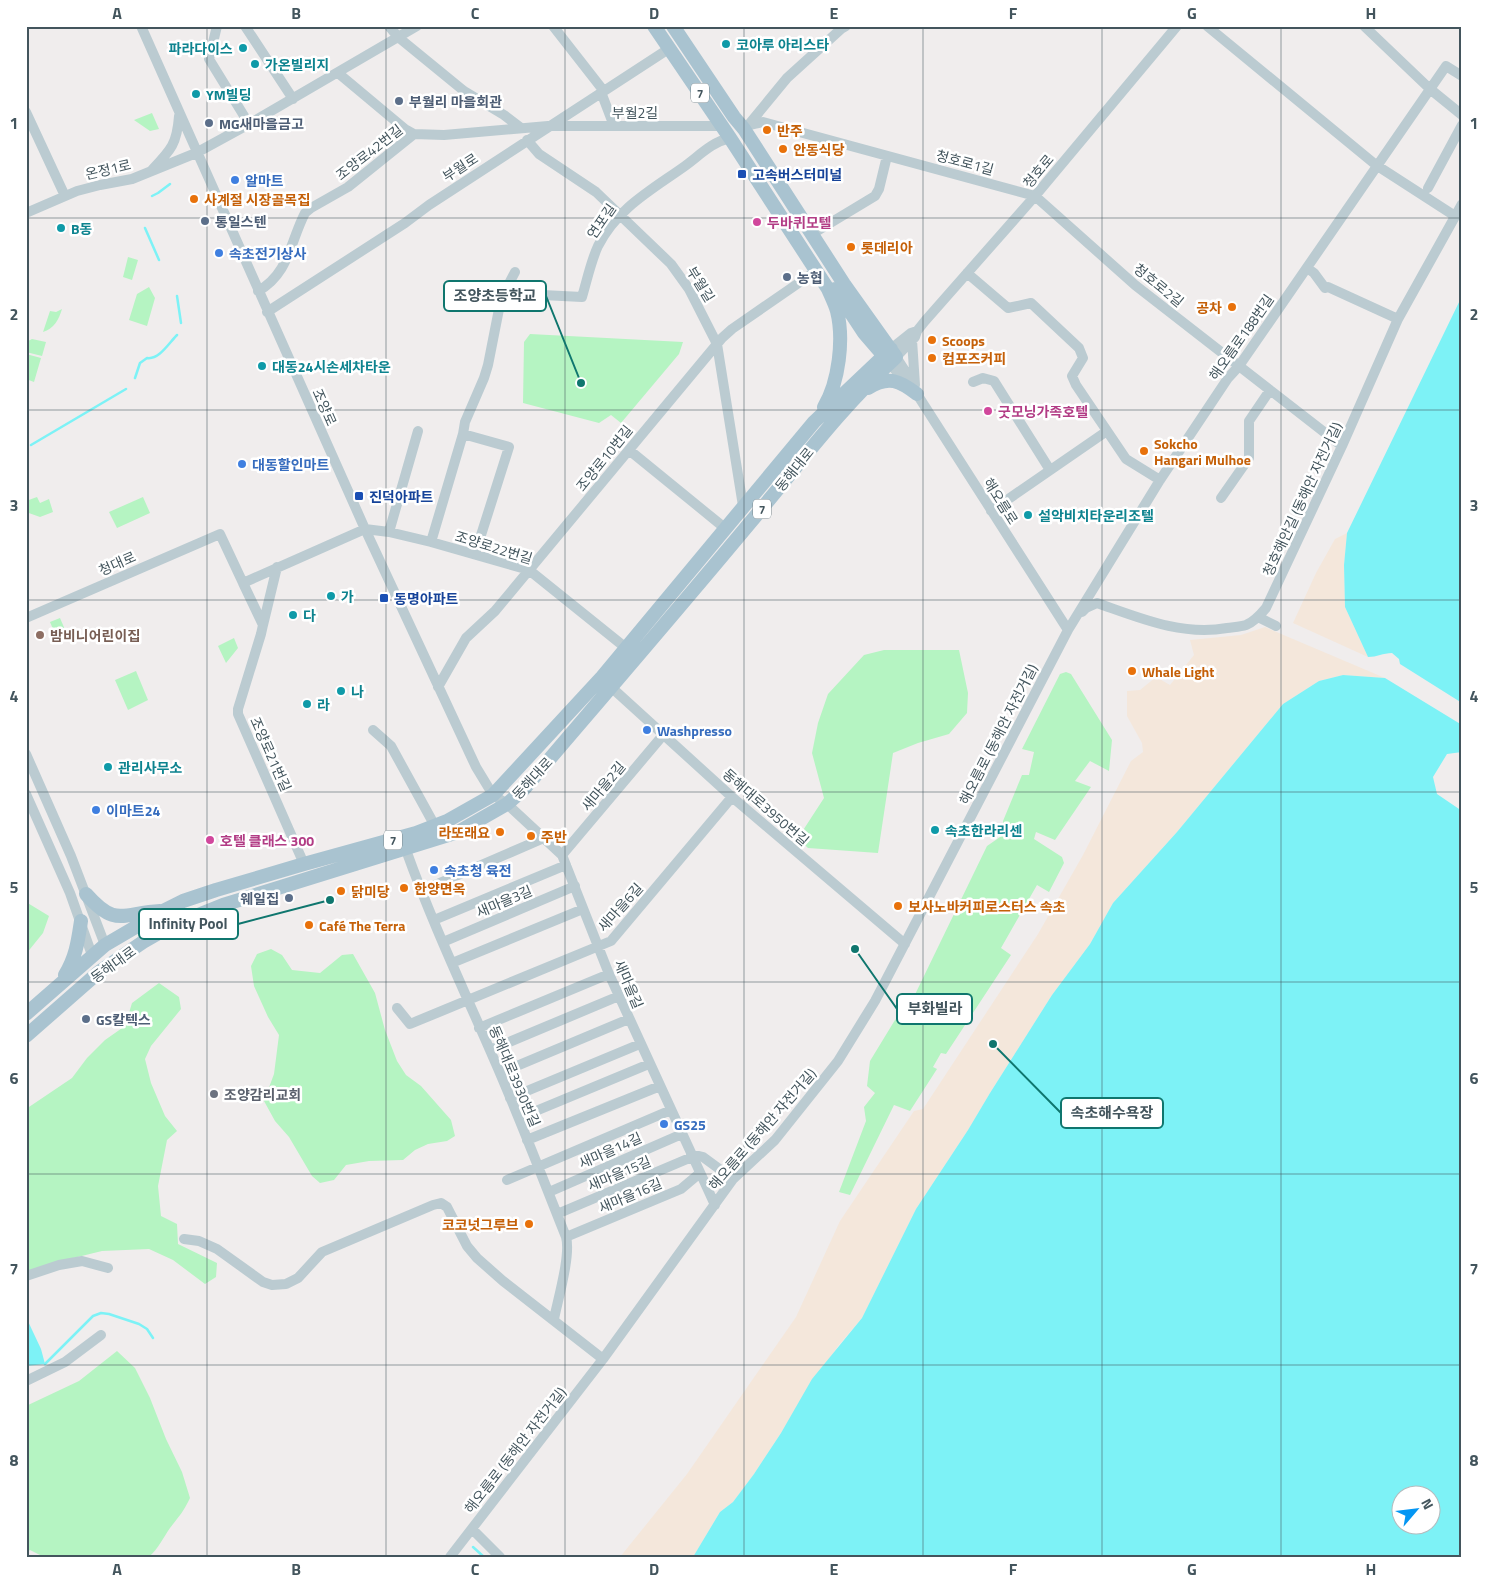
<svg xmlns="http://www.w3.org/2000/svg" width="1488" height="1583" viewBox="0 0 1488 1583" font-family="'Titillium Web','Noto Sans KR',sans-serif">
<rect width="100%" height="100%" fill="#f0eded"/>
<path fill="#b5f4c2" d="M 152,113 L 159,129 L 150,131 L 134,120 Z
M 128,257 L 138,260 L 132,280 L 123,277 Z
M 149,287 L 155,298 L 147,326 L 129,320 L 137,294 Z
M 62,309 C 59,319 54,329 43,332 L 50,311 L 56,312 Z
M 530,334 L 683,342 L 679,354 L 621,423 L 611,415 L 599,423 L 523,403 L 524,342 Z
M 32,339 L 46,342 L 42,356 L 26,352 L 26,342 Z
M 26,354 L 41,358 L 34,382 L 26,379 Z
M 37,497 L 40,503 L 49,499 L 53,512 L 40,517 L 26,512 L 26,501 Z
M 143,497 L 150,513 L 117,528 L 109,512 Z
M 60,618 L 66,632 L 56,636 L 50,622 Z
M 234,638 L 238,648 L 226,663 L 218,646 Z
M 884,650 L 959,650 L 968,693 L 967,713 L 949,734 L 918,743 L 893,753 L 878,853 L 808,848 L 798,838 L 824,798 L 812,753 L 818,723 L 828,694 L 864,655 Z
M 136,671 L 148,700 L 128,710 L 115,680 Z
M 1066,672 L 1071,674 L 1112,740 L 1109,771 L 1090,761 L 1075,781 L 1091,787 L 1055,840 L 1036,832 L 1034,839 L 1062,857 L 1064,863 L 1049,892 L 1037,885 L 1001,948 L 1011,955 L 946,1054 L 941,1053 L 933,1067 L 937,1069 L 910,1111 L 894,1105 L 850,1195 L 839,1192 L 866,1121 L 864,1107 L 875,1093 L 867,1086 L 870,1061 L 895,1020 L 907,1011 L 987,846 L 1003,835 L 1003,821 L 1022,775 L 1029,775 L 1034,752 L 1022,749 L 1060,674 Z
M 26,902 L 49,916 L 43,933 L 26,954 Z
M 271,949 L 282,955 L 292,970 L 320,973 L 342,955 L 353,954 L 375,993 L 385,1030 L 397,1061 L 406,1075 L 421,1086 L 451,1120 L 455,1136 L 447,1141 L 428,1144 L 415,1150 L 403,1160 L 369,1161 L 346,1165 L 334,1180 L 320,1183 L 312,1176 L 289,1137 L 275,1121 L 264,1101 L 274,1074 L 279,1035 L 268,1017 L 254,986 L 251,966 L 257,954 Z
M 159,983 L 179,997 L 181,1009 L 151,1046 L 145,1059 L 151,1083 L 165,1116 L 177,1131 L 167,1140 L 158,1186 L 161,1216 L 177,1224 L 178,1244 L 217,1263 L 216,1277 L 205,1284 L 173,1260 L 149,1249 L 102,1251 L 49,1264 L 26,1273 L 26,1109 L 72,1078 L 87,1058 L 105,1040 L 125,1026 L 132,1003 Z
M 117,1351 L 135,1368 L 150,1398 L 166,1439 L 182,1472 L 190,1498 C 183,1513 179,1516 170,1528 C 163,1538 158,1549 149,1557 L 44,1557 L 30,1550 L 26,1552 L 26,1406 L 79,1381 Z"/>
<path fill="#f4e7db" d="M 1347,533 L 1344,565 L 1345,607 L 1368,657 L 1293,623 L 1316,573 L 1335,539 Z
M 1265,627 L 1385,678 L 1343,675 L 1319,681 L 1283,704 L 1177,832 L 1113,903 L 1090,944 L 1052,995 L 990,1093 L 968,1130 L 916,1209 L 862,1318 L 838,1346 L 754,1474 L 733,1502 L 720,1512 L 693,1557 L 620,1557 L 687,1474 L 796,1317 L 840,1221 L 914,1111 L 923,1109 L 1038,934 L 1083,855 L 1131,761 L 1143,752 L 1142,743 L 1127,716 L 1127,691 L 1140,690 L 1156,677 L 1170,685 L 1194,655 L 1190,640 L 1241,635 Z"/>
<path fill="#7df2f6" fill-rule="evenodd" d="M 1462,296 L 1462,703 L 1400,664 L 1399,659 L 1392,653 C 1383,653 1377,657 1368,657 L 1345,607 L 1344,565 L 1347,533 Z
M 1343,675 L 1385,678 L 1462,725 L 1462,752 L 1447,754 L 1433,777 L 1437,794 L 1462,811 L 1462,1557 L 693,1557 L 720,1512 L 733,1502 L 754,1474 L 781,1433 L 812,1379 L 862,1318 L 916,1209 L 968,1130 L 990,1093 L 1052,995 L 1090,944 L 1113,903 L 1177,832 L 1283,704 L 1319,681 ZM 1400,1496 L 1430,1496 L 1430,1526 L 1400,1526 Z
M 26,1317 L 41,1349 L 45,1364 L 26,1366 Z"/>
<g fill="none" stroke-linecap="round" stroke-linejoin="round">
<path stroke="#7df2f6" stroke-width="2.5" d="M 152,196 L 158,193 L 170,184
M 145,228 L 159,260
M 177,296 L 181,323
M 135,378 L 140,363 L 147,358 C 159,360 169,343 177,335
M 31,445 L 126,389
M 45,1364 L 93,1316 L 101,1313 L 109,1314 L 139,1324 L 147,1329 L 153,1338
M 473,1547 L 484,1557"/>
<path stroke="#bbcbd1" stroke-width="10" d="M 141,26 L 365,529 L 476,767 L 493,795 L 507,804 L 562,855 L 609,974 L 715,1205
M 217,26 L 209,59 L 249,124
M 245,26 L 293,99
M 389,26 L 398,37 L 464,91 L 504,115 L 521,128
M 553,26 L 603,90
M 1207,26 L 1376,165 L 1455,216
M 1364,26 L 1430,89 L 1462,115
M 338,73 L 405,129 L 414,134
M 601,92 L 614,126
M 26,112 L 65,196
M 750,125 L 763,122 L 1035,196 L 1135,285 L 1342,446
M 746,128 L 787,78 L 841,29 L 846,26
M 527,140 L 539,154 L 596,192 L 671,264 L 689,289 L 717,344 L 743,506
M 152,170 C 171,150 177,144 179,116
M 1428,188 L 1462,125
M 26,213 L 77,191 L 100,185 L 132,179 L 196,153 L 249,124 L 417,26
M 812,234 L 875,196 L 879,189 L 887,156
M 1307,268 L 1314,273 L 1325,288 L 1328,287 L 1398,319
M 967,273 L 1008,308 L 1031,303 L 1079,348 L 1083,358 L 1072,376 L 1076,385 L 1126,459 L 1160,480
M 258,291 C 289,274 290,242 305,213 L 311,208 L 348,187 L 414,134 L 444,135 L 548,126 L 722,126
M 504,293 L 582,297 C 587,280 591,261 598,246 C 617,208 653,189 685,166 C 700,155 712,142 730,138
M 267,312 L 405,223 L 429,205 L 670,48
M 912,340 L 915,385
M 891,349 L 911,333 L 917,331
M 889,363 L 905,381 L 909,384
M 973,382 L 983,378 L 994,381 L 1050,470
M 463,434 L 509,447 L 475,554
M 629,450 L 726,529
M 1221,498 L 1249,458 L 1249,421 L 1270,390
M 991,511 L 1107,431
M 389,532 L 418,431
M 431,542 L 463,434 L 465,422 L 484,378 L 488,365 L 501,299 L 515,272
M 1082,612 L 1086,608 L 1097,603 C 1140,618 1181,636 1227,628 C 1233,627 1240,627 1246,625 C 1254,622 1261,614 1266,608 L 1342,446 L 1398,319 L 1462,204
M 1258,617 L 1276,626
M 26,618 L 220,534 L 243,583
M 263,625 L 277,567
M 1068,630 L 915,391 L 909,377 L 896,357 L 915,337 L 917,331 L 925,321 L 1035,196 L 1177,26
M 438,687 L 466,638 L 495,611 L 722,338 L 732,329 L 816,271
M 611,687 L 732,797 L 905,944
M 373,730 L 391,746 L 435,826
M 26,754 L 71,856 L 105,945
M 26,794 L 70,893 L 92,955
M 406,850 C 431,920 463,988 493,1057 C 519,1116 542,1177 566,1237 C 571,1255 558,1299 554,1319
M 562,855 L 664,734
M 304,864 L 238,714 L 238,709 L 261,634 L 263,625 L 243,583 L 365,529 L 389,532 L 431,542 L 529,570 L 626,648
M 421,891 L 544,838
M 434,920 L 566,865
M 443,942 L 575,886
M 452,963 L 583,909
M 397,1008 L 410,1024 L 611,941 L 732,797
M 479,1028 L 609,974
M 490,1050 L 619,996
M 500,1073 L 629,1019
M 510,1098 L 640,1044
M 519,1118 L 649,1064
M 527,1140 L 660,1086
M 691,1154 L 703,1157 L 733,1179
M 507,1180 L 671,1110
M 549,1192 L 682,1134
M 557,1214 L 692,1157
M 566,1237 L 681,1189 L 700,1173
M 184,1239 L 199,1241 L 217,1249 L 263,1282 L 272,1285 L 286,1284 L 298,1278 L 322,1252 L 433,1205 L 441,1203 L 447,1207 L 467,1246 L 477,1258 L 503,1281 L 603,1359
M 26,1276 L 59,1265 L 82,1261 L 108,1268
M 26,1381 L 65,1362 L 101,1335
M 472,1529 L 500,1557
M 450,1557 L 603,1359 L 733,1179 L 775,1140 L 838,1061 L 875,1001 L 1068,630 L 1160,480 L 1228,378 L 1239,366 L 1446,66 L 1462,76"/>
<path stroke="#a9c3d0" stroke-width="14" d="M 654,26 L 730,138 L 828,289 C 831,296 835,304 837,311 C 844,339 839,382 824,407
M 835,289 L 864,333 L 889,362
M 868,388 C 889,375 900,381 917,394
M 86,894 C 116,928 122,913 160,911
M 65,975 C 76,957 78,941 81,921
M 26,1014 L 105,945 L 163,911 L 183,901 L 216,890 L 304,864 L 416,833 L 447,821 L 493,795 L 602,677 L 814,422 L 891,349
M 26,1036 L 99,972 L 143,942 L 171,926 L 223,905 L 458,832 L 507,804 L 524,789 C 599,701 675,613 749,524 C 797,467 841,407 896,357 L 844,284 L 744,129 L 734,117 L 673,26"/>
</g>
<path fill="none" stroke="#43555d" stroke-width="1" stroke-opacity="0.55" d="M 207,26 L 207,1557M 386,26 L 386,1557M 565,26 L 565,1557M 744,26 L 744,1557M 923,26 L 923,1557M 1102,26 L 1102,1557M 1281,26 L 1281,1557M 26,218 L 1462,218M 26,410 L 1462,410M 26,600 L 1462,600M 26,792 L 1462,792M 26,982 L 1462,982M 26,1174 L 1462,1174M 26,1365 L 1462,1365"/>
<g fill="#0f9aa8" stroke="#fff" stroke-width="2">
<circle cx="726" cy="44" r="5"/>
<circle cx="243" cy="48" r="5"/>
<circle cx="255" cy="64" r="5"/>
<circle cx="196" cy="94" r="5"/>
<circle cx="61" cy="228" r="5"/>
<circle cx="262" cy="366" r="5"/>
<circle cx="1028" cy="515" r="5"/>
<circle cx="331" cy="596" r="5"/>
<circle cx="293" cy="615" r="5"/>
<circle cx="341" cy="691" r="5"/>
<circle cx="307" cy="704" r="5"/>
<circle cx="108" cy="767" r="5"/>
<circle cx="935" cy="830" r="5"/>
</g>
<g fill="#5c6f8a" stroke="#fff" stroke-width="2">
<circle cx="399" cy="101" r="5"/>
<circle cx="209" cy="123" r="5"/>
<circle cx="205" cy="221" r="5"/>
<circle cx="787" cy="277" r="5"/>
<circle cx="289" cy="898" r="5"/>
<circle cx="86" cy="1019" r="5"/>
</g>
<g fill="#e8710a" stroke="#fff" stroke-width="2">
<circle cx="767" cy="130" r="5"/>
<circle cx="783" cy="149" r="5"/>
<circle cx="194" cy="199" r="5"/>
<circle cx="851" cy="247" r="5"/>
<circle cx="1232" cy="307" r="5"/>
<circle cx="932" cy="340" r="5"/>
<circle cx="932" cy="358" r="5"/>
<circle cx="1144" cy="451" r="5"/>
<circle cx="1132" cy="671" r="5"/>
<circle cx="500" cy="832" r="5"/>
<circle cx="531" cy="836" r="5"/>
<circle cx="404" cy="888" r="5"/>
<circle cx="341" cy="891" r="5"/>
<circle cx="898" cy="906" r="5"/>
<circle cx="309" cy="925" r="5"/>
<circle cx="529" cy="1224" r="5"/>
</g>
<g fill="#1a4fb4" stroke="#fff" stroke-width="2">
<rect x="737" y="169" width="10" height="10" rx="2.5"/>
<rect x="354" y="491" width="10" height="10" rx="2.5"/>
<rect x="379" y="593" width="10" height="10" rx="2.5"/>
</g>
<g fill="#3f7fe0" stroke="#fff" stroke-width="2">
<circle cx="235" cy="180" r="5"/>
<circle cx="219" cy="253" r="5"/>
<circle cx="242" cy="464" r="5"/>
<circle cx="647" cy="730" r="5"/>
<circle cx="96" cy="810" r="5"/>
<circle cx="434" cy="870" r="5"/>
<circle cx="664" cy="1124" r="5"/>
</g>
<g fill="#d1479c" stroke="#fff" stroke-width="2">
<circle cx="757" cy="222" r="5"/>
<circle cx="988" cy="411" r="5"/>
<circle cx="210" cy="840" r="5"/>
</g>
<circle fill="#8d6e63" stroke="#fff" stroke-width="2" cx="40" cy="635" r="5"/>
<circle fill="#6b7280" stroke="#fff" stroke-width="2" cx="214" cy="1094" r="5"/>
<g text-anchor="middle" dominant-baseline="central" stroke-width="5" stroke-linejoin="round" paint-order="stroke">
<g fill="#fff" stroke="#7b888e" stroke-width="1">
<rect x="691" y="83.5" width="18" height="19" rx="4"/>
<rect x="753" y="499.5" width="18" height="19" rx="4"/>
<rect x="384" y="830.5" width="18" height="19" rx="4"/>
</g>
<g font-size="12" font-weight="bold" fill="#43555d">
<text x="700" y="93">7</text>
<text x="762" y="509">7</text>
<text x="393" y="840">7</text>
</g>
<g font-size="14" font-weight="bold" fill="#0d838f" stroke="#fff" text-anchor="start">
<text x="736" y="44">코아루 아리스타</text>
<text x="233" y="48" text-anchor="end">파라다이스</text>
<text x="265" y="64">가온빌리지</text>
<text x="206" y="94">YM빌딩</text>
<text x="71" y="228">B동</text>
<text x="272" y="366">대동24시손세차타운</text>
<text x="1038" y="515">설악비치타운리조텔</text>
<text x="341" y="596">가</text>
<text x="303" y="615">다</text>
<text x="351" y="691">나</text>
<text x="317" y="704">라</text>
<text x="118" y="767">관리사무소</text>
<text x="945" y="830">속초한라리센</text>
</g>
<g font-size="14" font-weight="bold" fill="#4e5e75" stroke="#fff" text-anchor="start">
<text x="409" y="101">부월리 마을회관</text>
<text x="219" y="123">MG새마을금고</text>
<text x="215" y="221">통일스텐</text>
<text x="797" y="277">농협</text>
<text x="279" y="898" text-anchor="end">웨일집</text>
<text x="96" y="1019">GS칼텍스</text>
</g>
<g font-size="14" fill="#43555d" stroke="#fff">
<text x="635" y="112">부월2길</text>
<text transform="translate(369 152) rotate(-38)">조양로42번길</text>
<text transform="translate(965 162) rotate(15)">청호로1길</text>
<text transform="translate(460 167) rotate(-33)">부월로</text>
<text transform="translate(108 169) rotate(-13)">온정1로</text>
<text transform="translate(1038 171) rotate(-50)">청호로</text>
<text transform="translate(601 221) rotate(-55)">연포길</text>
<text transform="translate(701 284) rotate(58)">부월길</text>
<text transform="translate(1159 285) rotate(39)">청호로2길</text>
<text transform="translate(1241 337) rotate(-55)">해오름로188번길</text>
<text transform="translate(325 407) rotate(66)">조양로</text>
<text transform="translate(604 458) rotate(-51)">조양로10번길</text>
<text transform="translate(794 469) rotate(-51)">동해대로</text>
<text transform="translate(1302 499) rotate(-65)">청호해안길 (동해안 자전거길)</text>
<text transform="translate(1001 501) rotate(58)">해오름로</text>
<text transform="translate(494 547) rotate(17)">조양로22번길</text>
<text transform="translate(117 563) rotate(-24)">청대로</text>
<text transform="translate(998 734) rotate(-63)">해오름로 (동해안 자전거길)</text>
<text transform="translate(271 754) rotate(66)">조양로21번길</text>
<text transform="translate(532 778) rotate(-47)">동해대로</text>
<text transform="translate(603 786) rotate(-50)">새마을2길</text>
<text transform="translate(766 807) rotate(41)">동해대로3950번길</text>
<text transform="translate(504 901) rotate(-23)">새마을3길</text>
<text transform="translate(620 907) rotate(-48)">새마을6길</text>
<text transform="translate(113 964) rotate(-36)">동해대로</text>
<text transform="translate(629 984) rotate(67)">새마을길</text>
<text transform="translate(515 1076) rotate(67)">동해대로3930번길</text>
<text transform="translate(762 1129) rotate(-49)">해오름로 (동해안 자전거길)</text>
<text transform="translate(610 1150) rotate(-24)">새마을14길</text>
<text transform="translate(619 1173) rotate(-23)">새마을15길</text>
<text transform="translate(630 1195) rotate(-23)">새마을16길</text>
<text transform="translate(515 1450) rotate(-52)">해오름로 (동해안 자전거길)</text>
</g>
<g font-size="14" font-weight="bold" fill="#c56008" stroke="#fff" text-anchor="start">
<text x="777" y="130">반주</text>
<text x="793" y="149">안동식당</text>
<text x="204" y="199">사계절 시장골목집</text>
<text x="861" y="247">롯데리아</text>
<text x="1222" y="307" text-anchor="end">공차</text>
<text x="942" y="340">Scoops</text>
<text x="942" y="358">컴포즈커피</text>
<text x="1154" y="443">Sokcho<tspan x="1154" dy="16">Hangari Mulhoe</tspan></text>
<text x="1142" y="671">Whale Light</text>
<text x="490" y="832" text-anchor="end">라또래요</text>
<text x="541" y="836">주반</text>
<text x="414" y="888">한양면옥</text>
<text x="351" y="891">닭미당</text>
<text x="908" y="906">보사노바커피로스터스 속초</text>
<text x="319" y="925">Café The Terra</text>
<text x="519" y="1224" text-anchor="end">코코넛그루브</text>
</g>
<g font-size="14" font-weight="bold" fill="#164399" stroke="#fff" text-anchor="start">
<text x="752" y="174">고속버스터미널</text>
<text x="369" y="496">진덕아파트</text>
<text x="394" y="598">동명아파트</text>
</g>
<g font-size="14" font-weight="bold" fill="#366cbe" stroke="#fff" text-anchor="start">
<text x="245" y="180">알마트</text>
<text x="229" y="253">속초전기상사</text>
<text x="252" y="464">대동할인마트</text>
<text x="657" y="730">Washpresso</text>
<text x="106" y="810">이마트24</text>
<text x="444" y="870">속초청 육전</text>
<text x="674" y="1124">GS25</text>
</g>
<g font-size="14" font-weight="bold" fill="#b23c85" stroke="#fff" text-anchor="start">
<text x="767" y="222">두바퀴모텔</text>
<text x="998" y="411">굿모닝가족호텔</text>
<text x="220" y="840">호텔 클래스 300</text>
</g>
<g font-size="14" font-weight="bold" fill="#785e54" stroke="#fff" text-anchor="start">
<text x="50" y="635">밤비니어린이집</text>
</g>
<g font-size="14" font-weight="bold" fill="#5b616d" stroke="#fff" text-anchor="start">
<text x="224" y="1094">조양감리교회</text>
</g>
</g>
<path fill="none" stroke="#0f766e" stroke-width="2" d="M581 383L546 296M330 900L238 924M855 949L897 1009M993 1044L1061 1113"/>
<g fill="#0f766e" stroke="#fff" stroke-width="2">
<circle cx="581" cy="383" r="5"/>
<circle cx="330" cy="900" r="5"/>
<circle cx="855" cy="949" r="5"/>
<circle cx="993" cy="1044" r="5"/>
</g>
<g fill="#fff" stroke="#0f766e" stroke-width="2">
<rect x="444" y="281" width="102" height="30" rx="5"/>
<rect x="139" y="909" width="99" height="30" rx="5"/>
<rect x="897" y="994" width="75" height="30" rx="5"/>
<rect x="1061" y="1098" width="102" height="30" rx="5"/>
</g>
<g font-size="15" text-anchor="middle" font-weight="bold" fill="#43555d">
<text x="495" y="301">조양초등학교</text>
<text x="188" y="929">Infinity Pool</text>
<text x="935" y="1014">부화빌라</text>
<text x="1112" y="1118">속초해수욕장</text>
</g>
<rect width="1488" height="1583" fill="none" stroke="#ffffff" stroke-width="55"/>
<g transform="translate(1416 1510) rotate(62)"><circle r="24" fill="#ffffff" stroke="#b4bbbe"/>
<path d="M0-4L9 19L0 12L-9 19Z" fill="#0496f3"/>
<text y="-8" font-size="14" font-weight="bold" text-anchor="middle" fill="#43555d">N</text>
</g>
<rect x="28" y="28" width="1432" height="1528" fill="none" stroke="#43555d" stroke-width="2"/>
<g font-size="16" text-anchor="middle" font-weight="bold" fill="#43555d">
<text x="117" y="19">A</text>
<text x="296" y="19">B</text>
<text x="475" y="19">C</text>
<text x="654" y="19">D</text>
<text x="834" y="19">E</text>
<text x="1013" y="19">F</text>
<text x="1192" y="19">G</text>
<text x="1371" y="19">H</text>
<text x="14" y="129">1</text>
<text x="1474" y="129">1</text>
<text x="14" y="320">2</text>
<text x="1474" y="320">2</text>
<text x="14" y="511">3</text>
<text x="1474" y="511">3</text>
<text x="14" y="702">4</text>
<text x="1474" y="702">4</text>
<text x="14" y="893">5</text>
<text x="1474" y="893">5</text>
<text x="14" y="1084">6</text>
<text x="1474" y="1084">6</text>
<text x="14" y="1275">7</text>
<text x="1474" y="1275">7</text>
<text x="14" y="1466">8</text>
<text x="1474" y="1466">8</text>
<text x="117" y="1575">A</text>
<text x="296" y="1575">B</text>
<text x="475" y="1575">C</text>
<text x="654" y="1575">D</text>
<text x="834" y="1575">E</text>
<text x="1013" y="1575">F</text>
<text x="1192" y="1575">G</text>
<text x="1371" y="1575">H</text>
</g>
</svg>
